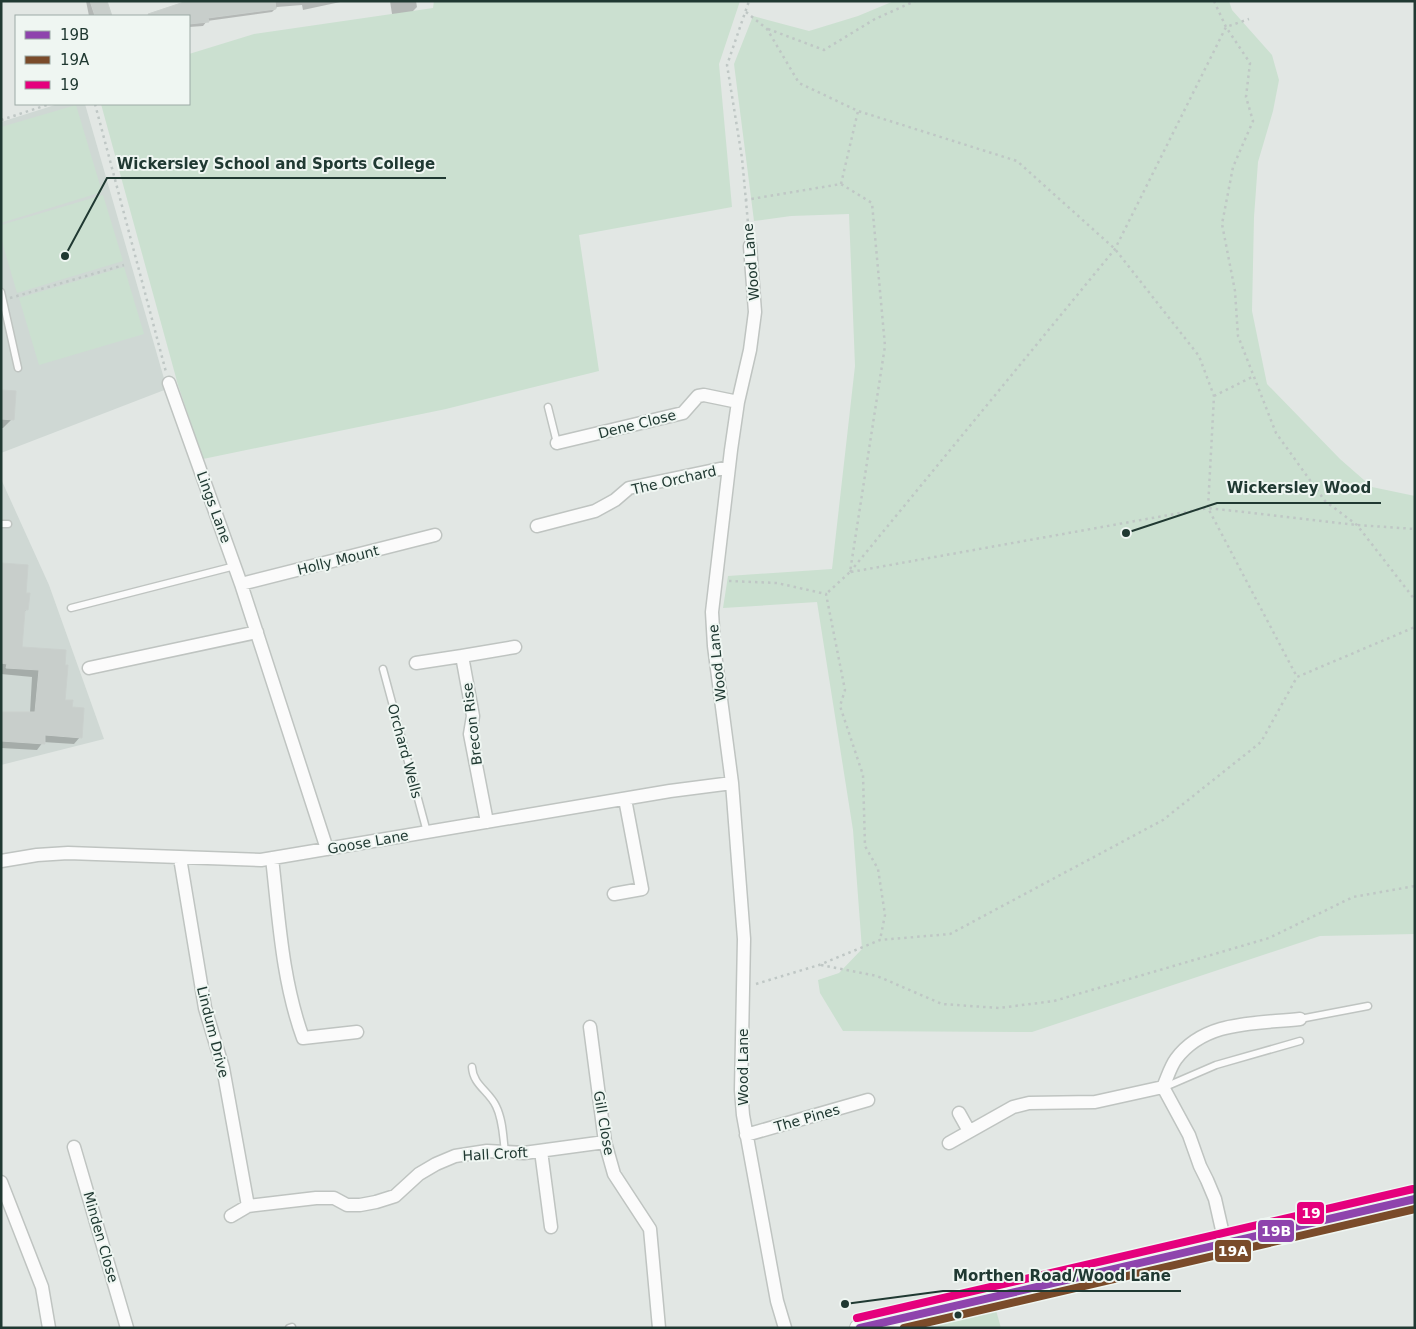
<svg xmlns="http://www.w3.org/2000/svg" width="1416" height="1329" viewBox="0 0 1416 1329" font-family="'DejaVu Sans',sans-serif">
<rect width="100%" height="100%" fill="#e2e7e4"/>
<path fill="#cfd8d4" d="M 58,104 L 85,104 L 167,389 L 1,453 L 1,122 Z
M 1,479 L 49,585 L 104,739 L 1,765 Z"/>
<path fill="#cbe0d0" d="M 434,1 L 740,1 L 719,64 L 732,207 L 579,235 L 599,371 L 446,409 L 203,459 L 178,385 L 101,104 L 189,104 L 189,54 L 254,34 L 433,8 Z
M 894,1 L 1229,1 L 1232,10 L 1272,55 L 1279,80 L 1273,111 L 1258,162 L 1254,217 L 1252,311 L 1267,384 L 1340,459 L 1372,487 L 1415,496 L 1413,803 L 1415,934 L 1320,936 L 1032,1032 L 843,1031 L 820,993 L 818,980 L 839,973 L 862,949 L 853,830 L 817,602 L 723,608 L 728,576 L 832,569 L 855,366 L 849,214 L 791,216 L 754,221 L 734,64 L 753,16 L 809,31 L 858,16 Z
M 76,105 L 102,192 L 1,223 L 1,127 Z
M 103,195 L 123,261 L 17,293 L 1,238 L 1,225 Z
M 124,267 L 144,334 L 39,365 L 19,298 Z
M 994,1303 L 1001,1328 L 938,1328 L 936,1320 Z"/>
<path fill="#0003" d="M 86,1 L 106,1 L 110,16 L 89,16 Z
M 200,1 L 345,1 L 303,10 L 302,5 L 277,7 L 272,12 L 207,21 L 203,26 L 189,27 L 189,16 L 149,16 L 187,2 Z
M 390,1 L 416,1 L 417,7 L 413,11 L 392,14 Z
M 1,391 L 12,419 L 3,428 L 1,428 Z
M 1,564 L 25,594 L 27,609 L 23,613 L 21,648 L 65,651 L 64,701 L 71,708 L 80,737 L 74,744 L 43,742 L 37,750 L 1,748 L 1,712 L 30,713 L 32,677 L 1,674 Z
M 924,1325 L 925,1328 L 915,1328 Z"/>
<path fill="#c8cecb" stroke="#cad0cd" d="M 90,1 L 107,1 L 112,16 L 95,16 Z
M 187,1 L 275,1 L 276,9 L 208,18 L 209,22 L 189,24 L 189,16 L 149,16 L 148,14 Z
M 1,390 L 16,391 L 14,420 L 1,419 Z
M 1,563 L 28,565 L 26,593 L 30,593 L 28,610 L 25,610 L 22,647 L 66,650 L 65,665 L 68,665 L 65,700 L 73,700 L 72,707 L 84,708 L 82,738 L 45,735 L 45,744 L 1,741 L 1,712 L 35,712 L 39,670 L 6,668 L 7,664 L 1,663 Z"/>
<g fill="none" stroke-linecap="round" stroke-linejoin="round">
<g stroke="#bfc4c1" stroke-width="9">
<path id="service" d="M 1,292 L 18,368
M 548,407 L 557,443
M 1,524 L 8,524
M 71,608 L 235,566
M 383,669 L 427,832
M 1300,1019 L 1368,1006
M 472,1067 C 473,1085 489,1091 496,1106 C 503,1120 503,1137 505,1152
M 1165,1087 L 1216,1065 L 1300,1041
M 289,1328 L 292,1327"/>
</g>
<g stroke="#bfc4c1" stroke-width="15">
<path id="minor" d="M 750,246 L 755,312 L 750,350 L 738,402 L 731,450 L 712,612 L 714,646 L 732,783 L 744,939 L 741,1090 L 743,1115 L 777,1301 L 785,1328
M 169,383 L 241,584 L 327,849
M 557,443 L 683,413 L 698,396 L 704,395 L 738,402
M 537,526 L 595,511 L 615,500 L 629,488 L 729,467
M 241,584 L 435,535
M 416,663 L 462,656
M 89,668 L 257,632
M 487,822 L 470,734 L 473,716 L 462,656 L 515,647
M 180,858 L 205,1008 L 223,1068 L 248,1206
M 272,858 C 279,919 282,980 303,1038 L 357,1032
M 1,861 L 37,855 L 68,853 L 261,860 L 670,791 L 732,783
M 614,894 L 642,889 L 625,799
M 590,1027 L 605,1142 L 614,1174 L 650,1229 L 659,1328
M 1163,1087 C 1167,1079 1170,1067 1176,1059 C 1205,1020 1255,1024 1300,1019
M 959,1113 L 969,1131
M 746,1135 L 868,1100
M 949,1143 L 1013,1107 L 1029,1103 L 1095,1102 L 1163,1087 L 1189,1135 L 1200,1166 L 1207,1180 L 1215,1199 L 1225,1243
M 74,1147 L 127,1328
M 541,1151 L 551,1227
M 1,1182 L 42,1287 L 49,1328
M 231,1216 L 248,1206 L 316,1198 L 334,1198 L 347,1205 L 360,1205 L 376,1202 L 395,1196 L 419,1174 L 436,1164 L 455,1156 L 487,1151 L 524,1153 L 605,1142"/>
</g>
<g stroke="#bdc5c1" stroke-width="20">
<path id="secondary" d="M 859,1328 L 1415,1199"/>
</g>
<path stroke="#bfc7c5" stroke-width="2.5" stroke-dasharray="2.5 4" stroke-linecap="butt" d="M 1214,1 L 1226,27 L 1250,63 L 1246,97 L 1253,121 L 1233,167 L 1222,224 L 1235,291 L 1238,336 L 1276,433 L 1325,501 L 1357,525 L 1415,600
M 746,12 L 767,29 L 799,83 L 858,111 L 1017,161 L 1115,249 L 1199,356 L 1214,396 L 1208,508 L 1297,677
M 768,29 L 824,50 L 875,19 L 915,1
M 95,104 L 166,372
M 1,120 L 50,104
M 841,184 L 858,111
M 745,200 L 841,184 L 872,203 L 885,346 L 850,572 L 826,594
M 749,234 L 742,158 L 727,65 L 749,1
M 10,298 L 124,265
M 1214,396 L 1254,376
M 850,572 L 1115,249 L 1226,27 L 1249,19
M 851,572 L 1208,508 L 1357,525 L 1415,529
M 729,581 L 777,583 L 826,594 L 845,690 L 840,706 L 863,775 L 865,846 L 878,869 L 885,915 L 880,940
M 821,965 L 877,976 L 942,1004 L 999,1008 L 1054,1001 L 1269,938 L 1353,897 L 1415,886
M 756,984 L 819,965 L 880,940 L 950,934 L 1163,820 L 1261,742 L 1297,677 L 1415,627"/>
<use href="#service" stroke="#fbfbfb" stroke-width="6"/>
<use href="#minor" stroke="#fbfbfb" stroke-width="12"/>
<use href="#secondary" stroke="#fbfbfb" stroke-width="18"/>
<g stroke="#eff6f2" stroke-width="11">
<path id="bus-1" d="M 860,1328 L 1415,1199"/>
</g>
<g stroke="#eff6f2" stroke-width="11">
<path id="bus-2" d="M 904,1328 L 1415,1209"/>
</g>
<g stroke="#eff6f2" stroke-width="11">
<path id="bus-3" d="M 857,1318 L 1413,1189"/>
</g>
<use href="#bus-1" stroke="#8e44ad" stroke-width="8"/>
<use href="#bus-2" stroke="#7a4b2a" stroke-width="8"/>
<use href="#bus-3" stroke="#e5007d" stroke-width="8"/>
</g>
<circle fill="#203932" stroke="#eff6f2" stroke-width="2" cx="958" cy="1315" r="4.5"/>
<g text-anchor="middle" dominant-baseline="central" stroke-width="4" stroke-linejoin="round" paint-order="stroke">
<g font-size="14" fill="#203932" stroke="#eff6f2">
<text transform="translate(751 262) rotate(-95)">Wood Lane</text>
<text transform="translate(637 424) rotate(-14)">Dene Close</text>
<text transform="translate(674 480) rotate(-13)">The Orchard</text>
<text transform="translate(214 507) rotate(70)">Lings Lane</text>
<text transform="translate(338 560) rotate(-14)">Holly Mount</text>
<text transform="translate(717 663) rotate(-96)">Wood Lane</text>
<text transform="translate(472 724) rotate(-97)">Brecon Rise</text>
<text transform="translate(405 751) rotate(75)">Orchard Wells</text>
<text transform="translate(368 842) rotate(-10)">Goose Lane</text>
<text transform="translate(213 1032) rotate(76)">Lindum Drive</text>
<text transform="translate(743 1067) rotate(-90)">Wood Lane</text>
<text transform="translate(807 1118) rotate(-16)">The Pines</text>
<text transform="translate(604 1123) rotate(80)">Gill Close</text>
<text transform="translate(495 1154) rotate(-3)">Hall Croft</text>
<text transform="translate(101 1237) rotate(74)">Minden Close</text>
</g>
</g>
<path fill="none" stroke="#203932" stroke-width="2" d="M65 256L107 178H446M1126 533L1217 503H1381M845 1304L943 1291H1181"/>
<g fill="#203932" stroke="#eff6f2" stroke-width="2">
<circle cx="65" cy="256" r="5"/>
<circle cx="1126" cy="533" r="5"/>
<circle cx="845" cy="1304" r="5"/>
</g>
<g font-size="15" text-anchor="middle" font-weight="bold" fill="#203932" stroke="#eff6f2" stroke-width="4" stroke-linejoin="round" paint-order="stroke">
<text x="276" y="169">Wickersley School and Sports College</text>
<text x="1299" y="493">Wickersley Wood</text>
<text x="1062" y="1281">Morthen Road/Wood Lane</text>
</g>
<g stroke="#eff6f2" stroke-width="2">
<rect x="1296" y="1201" width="29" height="24" rx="5" fill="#e5007d"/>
<rect x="1257" y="1219" width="38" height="24" rx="5" fill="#8e44ad"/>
<rect x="1214" y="1239" width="38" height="24" rx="5" fill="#7a4b2a"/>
</g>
<g font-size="14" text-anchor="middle" font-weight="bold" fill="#fff">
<text x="1311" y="1218">19</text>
<text x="1276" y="1236">19B</text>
<text x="1233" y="1256">19A</text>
</g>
<rect width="1416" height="1329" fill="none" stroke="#203932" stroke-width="5"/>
<rect x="15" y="15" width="175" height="90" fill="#eff6f2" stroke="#9caaa5"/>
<rect x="25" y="31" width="25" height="8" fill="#8e44ad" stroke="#9caaa5"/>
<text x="60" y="40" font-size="15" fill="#203932">19B</text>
<rect x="25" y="56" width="25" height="8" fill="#7a4b2a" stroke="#9caaa5"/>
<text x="60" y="65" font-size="15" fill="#203932">19A</text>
<rect x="25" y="81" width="25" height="8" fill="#e5007d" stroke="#9caaa5"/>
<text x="60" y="90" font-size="15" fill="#203932">19</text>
</svg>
